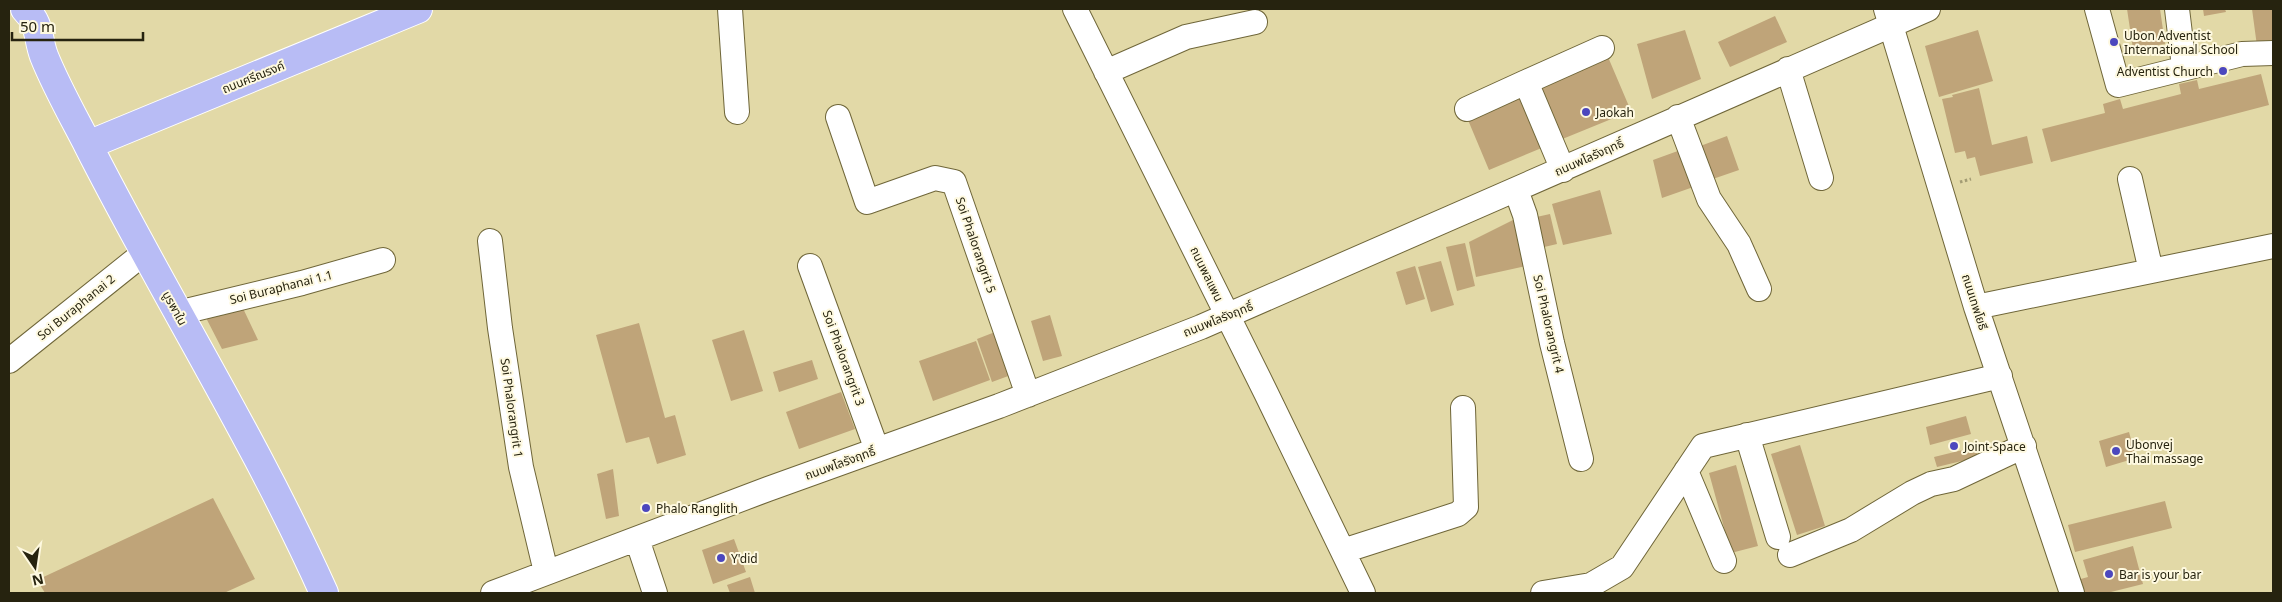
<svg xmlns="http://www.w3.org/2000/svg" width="2282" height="602" viewBox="0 0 2282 602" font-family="'Noto Sans','Noto Sans Thai',sans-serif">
<rect width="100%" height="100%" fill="#e2d9a7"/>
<path fill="#bfa479" d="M 2127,9 L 2160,9 L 2165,44 L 2133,49 Z
M 2203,9 L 2225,9 L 2226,12 L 2204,16 Z
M 2252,9 L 2273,9 L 2273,44 L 2257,46 Z
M 1775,16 L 1787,42 L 1730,67 L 1718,42 Z
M 1685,30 L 1701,79 L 1652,99 L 1637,44 Z
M 1978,30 L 1993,81 L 1939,97 L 1925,46 Z
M 1608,57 L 1631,111 L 1560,140 L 1537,87 Z
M 2261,74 L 2269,105 L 2051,162 L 2042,129 L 2105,113 L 2103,104 L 2120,99 L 2123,109 L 2181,94 L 2179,84 L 2197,80 L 2199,89 Z
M 1979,88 L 1992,145 L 2027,136 L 2033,163 L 1980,176 L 1975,157 L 1967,159 L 1965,151 L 1955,153 L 1942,99 L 1953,97 L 1952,95 Z
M 1523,97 L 1544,147 L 1489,170 L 1468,120 Z
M 1727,136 L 1739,170 L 1707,181 L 1695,148 Z
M 1686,148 L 1699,185 L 1662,198 L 1653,160 Z
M 1600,190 L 1612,234 L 1563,245 L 1552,204 Z
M 1550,214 L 1557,244 L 1540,248 L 1532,218 Z
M 1515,219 L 1526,266 L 1476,277 L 1469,242 Z
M 1465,243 L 1475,286 L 1457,291 L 1446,247 Z
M 1441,261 L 1454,305 L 1431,312 L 1418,267 Z
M 1415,266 L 1425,299 L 1406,305 L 1396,272 Z
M 240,302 L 258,340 L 222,349 L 203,312 Z
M 1050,315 L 1062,356 L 1043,361 L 1031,321 Z
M 639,323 L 665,418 L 675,415 L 686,455 L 657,464 L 649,437 L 626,443 L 596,335 Z
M 744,330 L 763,391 L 731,401 L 712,340 Z
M 995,332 L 1011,375 L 992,382 L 977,339 Z
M 976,341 L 990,380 L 933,401 L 919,361 Z
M 812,360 L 818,379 L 779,392 L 773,372 Z
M 841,392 L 855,429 L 799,449 L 786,412 Z
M 1966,416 L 1971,434 L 1930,445 L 1926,427 Z
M 2129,432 L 2136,458 L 2106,467 L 2099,441 Z
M 1800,445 L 1825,526 L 1797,535 L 1771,454 Z
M 1975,447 L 1978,457 L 1937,467 L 1934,457 Z
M 1736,465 L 1758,546 L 1731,553 L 1709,473 Z
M 613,469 L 619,516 L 606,519 L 597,474 Z
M 213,498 L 255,579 L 224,593 L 45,593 L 37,580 Z
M 2165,501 L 2172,528 L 2075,552 L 2068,525 Z
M 734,539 L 746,572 L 713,584 L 702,550 Z
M 2133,546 L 2143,584 L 2107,593 L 2080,593 L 2077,580 L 2088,577 L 2083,560 Z
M 750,577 L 755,593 L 730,593 L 727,585 Z"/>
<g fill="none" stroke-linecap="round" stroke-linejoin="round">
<g stroke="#6f6639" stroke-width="26">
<path id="minor" d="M 730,9 L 737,112
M 1075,9 L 1266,393 L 1363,593
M 1886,9 L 1976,307 L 2072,593
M 2097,9 L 2118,85 L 2242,54 L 2273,53
M 2177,9 L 2184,67
M 1788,69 L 1821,178
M 1106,72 L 1186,37 L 1255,22
M 1526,82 L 1602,48
M 1467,109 L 1526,82 L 1563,170
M 838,117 L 867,202 L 935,178 L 954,182 L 1028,395
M 1678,117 L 1709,199 L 1739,244 L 1759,289
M 2130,179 L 2151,271
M 1516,190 L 1525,215 L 1552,343 L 1581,459
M 490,241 L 500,328 L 521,467 L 546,572
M 810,266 L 877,450
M 1976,307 L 2273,246
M 178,313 L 302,283 L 383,260
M 9,361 L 144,253
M 1747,435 L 1778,537
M 1686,471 L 1724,561
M 637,539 L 655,593
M 1343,551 L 1458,514 L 1466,507 L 1463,408
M 1790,555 L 1851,530 L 1912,493 L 1931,484 L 1954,479 L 2024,446
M 493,593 L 768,489 L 999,406 L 1201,327 L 1928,9
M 1543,593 L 1591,585 L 1622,567 L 1703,446 L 2000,376"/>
</g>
<g stroke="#fff" stroke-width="30">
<path id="major" d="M 25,9 C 41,25 37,37 44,56 C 56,86 73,116 88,145 C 164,295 255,439 324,593
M 88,145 L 418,9"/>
</g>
<path stroke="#a39c74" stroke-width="3" stroke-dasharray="2.5 2.5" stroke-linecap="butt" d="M 1960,182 L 1971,179"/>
<use href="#minor" stroke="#fff" stroke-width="24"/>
<use href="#major" stroke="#b8bcf5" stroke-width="28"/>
</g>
<g fill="#4c47be" stroke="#fef9e0" stroke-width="2">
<circle cx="2114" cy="42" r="5"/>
<circle cx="2223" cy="71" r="5"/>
<circle cx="1586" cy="112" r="5"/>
<circle cx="1954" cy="446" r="5"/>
<circle cx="2116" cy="451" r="5"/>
<circle cx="646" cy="508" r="5"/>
<circle cx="721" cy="558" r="5"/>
<circle cx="2109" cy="574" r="5"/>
</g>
<g text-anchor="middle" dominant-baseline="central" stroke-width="4" stroke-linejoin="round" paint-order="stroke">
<g font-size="12" fill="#26230f" stroke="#fef9e0" text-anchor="start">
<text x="2124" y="35">Ubon Adventist<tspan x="2124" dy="14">International School</tspan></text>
<text x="2213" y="71" text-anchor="end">Adventist Church</text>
<text x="1596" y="112">Jaokah</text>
<text x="2126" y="444">Ubonvej<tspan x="2126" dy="14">Thai massage</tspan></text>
<text x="1964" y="446">Joint Space</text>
<text x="656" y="508">Phalo Ranglith</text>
<text x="731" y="558">Y'did</text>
<text x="2119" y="574">Bar is your bar</text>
</g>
<g font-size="12" fill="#26230f" stroke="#fef9e0">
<text transform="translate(253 77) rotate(-22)">ถนนศรีณรงค์</text>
<text transform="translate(1589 157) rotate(-24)">ถนนพโลรังฤทธิ์</text>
<text transform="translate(976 245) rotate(71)">Soi Phalorangrit 5</text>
<text transform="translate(1207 274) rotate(64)">ถนนพลแพน</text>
<text transform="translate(281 287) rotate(-14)">Soi Buraphanai 1.1</text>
<text transform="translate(1975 302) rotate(72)">ถนนเทพโยธี</text>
<text transform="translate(76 307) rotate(-39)">Soi Buraphanai 2</text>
<text transform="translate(175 308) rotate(61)">บูรพาใน</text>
<text transform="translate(1218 319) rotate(-22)">ถนนพโลรังฤทธิ์</text>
<text transform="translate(1549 324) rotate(77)">Soi Phalorangrit 4</text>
<text transform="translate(844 358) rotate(70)">Soi Phalorangrit 3</text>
<text transform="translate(512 408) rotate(82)">Soi Phalorangrit 1</text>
<text transform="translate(840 463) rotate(-20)">ถนนพโลรังฤทธิ์</text>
</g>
</g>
<rect width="2282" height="602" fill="none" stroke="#26230f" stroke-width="20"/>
<g transform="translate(35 567) rotate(167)" stroke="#fef9e0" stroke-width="4" paint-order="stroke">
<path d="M0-4L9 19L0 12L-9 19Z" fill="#26230f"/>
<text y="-8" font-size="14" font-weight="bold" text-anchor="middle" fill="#26230f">N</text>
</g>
<path d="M12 32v8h131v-8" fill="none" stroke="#26230f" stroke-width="2.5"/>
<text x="20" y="32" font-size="15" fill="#26230f" stroke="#fef9e0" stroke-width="4" paint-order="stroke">50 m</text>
</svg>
